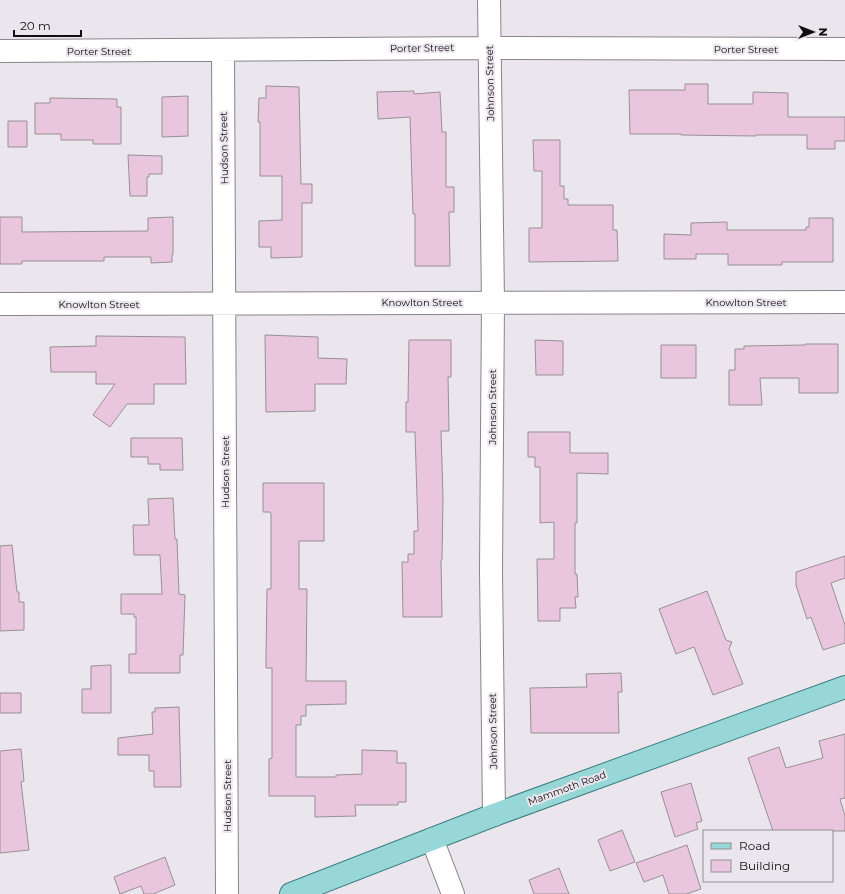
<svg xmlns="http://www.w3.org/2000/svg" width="845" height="894" viewBox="0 0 845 894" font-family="Montserrat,sans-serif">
<rect width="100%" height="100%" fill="#ebe6ed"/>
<path fill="#e9c6dd" stroke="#989095" d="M 685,84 L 708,84 L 708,104 L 753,104 L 753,92 L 788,93 L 788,117 L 845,117 L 845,141 L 835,141 L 835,149 L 807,149 L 807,135 L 756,135 L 756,136 L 681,135 L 681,134 L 630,134 L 629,90 L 685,90 Z
M 266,86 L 299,87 L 301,184 L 312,184 L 312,203 L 302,203 L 302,257 L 271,258 L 271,247 L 259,247 L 259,221 L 282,220 L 282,176 L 260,176 L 260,122 L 258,122 L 259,98 L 266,98 Z
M 414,91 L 414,94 L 440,92 L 442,132 L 446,132 L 446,187 L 454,187 L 454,212 L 449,212 L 450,266 L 415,266 L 415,214 L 413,214 L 410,117 L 378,119 L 377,92 Z
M 188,96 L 188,136 L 162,137 L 162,97 Z
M 50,98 L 117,99 L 117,107 L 121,107 L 121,144 L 93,144 L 93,140 L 61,140 L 61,134 L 35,134 L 35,103 L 50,103 Z
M 8,121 L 27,121 L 27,147 L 8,147 Z
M 533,140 L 560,140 L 560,186 L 564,186 L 564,199 L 568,199 L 568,205 L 613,205 L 613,230 L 617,230 L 618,261 L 529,262 L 529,228 L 542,228 L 542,171 L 534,171 Z
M 128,155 L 162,156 L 162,174 L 149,174 L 149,177 L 147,177 L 147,196 L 130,196 Z
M 0,217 L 22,217 L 22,232 L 148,231 L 148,218 L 173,217 L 173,255 L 172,255 L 172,262 L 151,263 L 151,257 L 104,257 L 104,261 L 22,261 L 22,264 L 0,264 Z
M 809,218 L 833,218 L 833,262 L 782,262 L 782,265 L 728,265 L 728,254 L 696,254 L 696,259 L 664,259 L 664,234 L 691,235 L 691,223 L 727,222 L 727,230 L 806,230 L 806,227 L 809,227 Z
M 265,335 L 318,337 L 318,358 L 347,359 L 346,384 L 315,384 L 315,411 L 266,412 Z
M 96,336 L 185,337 L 186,384 L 154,384 L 154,404 L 127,404 L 110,427 L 93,415 L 115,384 L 96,384 L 96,372 L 51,372 L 50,347 L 96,346 Z
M 409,340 L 451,340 L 451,377 L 448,377 L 449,431 L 441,431 L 443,497 L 442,560 L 441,560 L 442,617 L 403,617 L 402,562 L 408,562 L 408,554 L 414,554 L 414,531 L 418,531 L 415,432 L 406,432 L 406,402 L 408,402 Z
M 535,340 L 563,341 L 563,375 L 536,375 Z
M 805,344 L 838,344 L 838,393 L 799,393 L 799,378 L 760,378 L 762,405 L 729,405 L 729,370 L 735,370 L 735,349 L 744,349 L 744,346 L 805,345 Z
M 661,345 L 696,345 L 696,378 L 661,378 Z
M 528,432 L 570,432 L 570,453 L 608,453 L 608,474 L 577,473 L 577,523 L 575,523 L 575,574 L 577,574 L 578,597 L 575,597 L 576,608 L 560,608 L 560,621 L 538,621 L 537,559 L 554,559 L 554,522 L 540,523 L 540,467 L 535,467 L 535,457 L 528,457 Z
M 131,438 L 182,438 L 183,470 L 160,470 L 160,464 L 148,464 L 148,457 L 131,457 Z
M 263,483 L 324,483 L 324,541 L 299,541 L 299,589 L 307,589 L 306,681 L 346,681 L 346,704 L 306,705 L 306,716 L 301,716 L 301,725 L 296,725 L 296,777 L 336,777 L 336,775 L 362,774 L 362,750 L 397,751 L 397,763 L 406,763 L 406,802 L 398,802 L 398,805 L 355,805 L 356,816 L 315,817 L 315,796 L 269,796 L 269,759 L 272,758 L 272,668 L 266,668 L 266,659 L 267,589 L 271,589 L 271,514 L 270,512 L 263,512 Z
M 173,498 L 175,539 L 177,539 L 179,594 L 185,595 L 183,655 L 180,655 L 180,673 L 129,673 L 129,654 L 136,654 L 136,617 L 134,617 L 134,614 L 121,614 L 121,594 L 162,594 L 160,555 L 134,555 L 133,525 L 149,525 L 148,499 Z
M 12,545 L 17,592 L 19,592 L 19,602 L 24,602 L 24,630 L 0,631 L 0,546 Z
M 845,556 L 845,578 L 831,583 L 845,625 L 845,643 L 823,650 L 811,617 L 807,619 L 796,585 L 796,572 Z
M 707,591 L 726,640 L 732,642 L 729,649 L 743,684 L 713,695 L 694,647 L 676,654 L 659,609 Z
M 111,665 L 111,713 L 82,713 L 82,689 L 91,689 L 91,666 Z
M 621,673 L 622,692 L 618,692 L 619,733 L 531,733 L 530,688 L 587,687 L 586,674 Z
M 0,693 L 21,693 L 21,713 L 0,713 Z
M 179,707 L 181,787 L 154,787 L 154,771 L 149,771 L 149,755 L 118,755 L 118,738 L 153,734 L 152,712 L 155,712 L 155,708 Z
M 845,734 L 845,798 L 840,799 L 845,816 L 845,831 L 773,831 L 748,758 L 779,747 L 786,768 L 823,758 L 819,741 Z
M 21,749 L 24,781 L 21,782 L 29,850 L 0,853 L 0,751 Z
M 691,783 L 702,821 L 696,823 L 698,829 L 675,837 L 661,792 Z
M 622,830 L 635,862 L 610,871 L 598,840 Z
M 687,845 L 701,889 L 686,894 L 669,894 L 663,875 L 644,882 L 636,863 Z
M 165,857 L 175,885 L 153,894 L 144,894 L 141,886 L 120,894 L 114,877 Z
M 559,868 L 569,894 L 534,894 L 529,880 Z"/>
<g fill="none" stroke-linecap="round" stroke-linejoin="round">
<g stroke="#89848b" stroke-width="24">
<path id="minor" d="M 489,0 L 493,302 L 491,570 L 494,815
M 223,50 C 226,332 226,613 227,894
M 0,51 L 489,48 L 845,49
M 0,304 L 845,302
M 432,839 L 453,894"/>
</g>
<g stroke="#3b7f81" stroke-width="24">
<path id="major" d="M 291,894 L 494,815 L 845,687"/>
</g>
<use href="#minor" stroke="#fff" stroke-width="22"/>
<use href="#major" stroke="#97d7d7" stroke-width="22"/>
</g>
<g text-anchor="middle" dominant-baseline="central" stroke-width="4" stroke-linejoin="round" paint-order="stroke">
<g font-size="10" fill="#100e11" stroke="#ebe6ed">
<text transform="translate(422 48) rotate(-1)">Porter Street</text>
<text x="746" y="49">Porter Street</text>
<text x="99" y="51">Porter Street</text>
<text transform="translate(490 83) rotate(-91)">Johnson Street</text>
<text transform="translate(224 148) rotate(-91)">Hudson Street</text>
<text x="422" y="302">Knowlton Street</text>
<text x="746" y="302">Knowlton Street</text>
<text x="99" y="304">Knowlton Street</text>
<text transform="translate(492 407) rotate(-90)">Johnson Street</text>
<text transform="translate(225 472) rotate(-90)">Hudson Street</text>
<text transform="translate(493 731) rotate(-91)">Johnson Street</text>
<text transform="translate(567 788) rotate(-20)">Mammoth Road</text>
<text transform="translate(227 796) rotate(-90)">Hudson Street</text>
</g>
</g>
<rect x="703" y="830" width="130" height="52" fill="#ebe6ed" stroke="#939095"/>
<rect x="711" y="843" width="20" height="6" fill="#97d7d7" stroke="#939095"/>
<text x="739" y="850" font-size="12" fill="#100e11">Road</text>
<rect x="711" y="860" width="20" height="12" fill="#e9c6dd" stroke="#939095"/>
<text x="739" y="870" font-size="12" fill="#100e11">Building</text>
<g transform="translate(813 32) rotate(90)" stroke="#ebe6ed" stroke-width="3" paint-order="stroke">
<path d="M0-3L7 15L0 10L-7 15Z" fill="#100e11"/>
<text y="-6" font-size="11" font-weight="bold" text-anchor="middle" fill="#100e11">N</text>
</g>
<path d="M14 30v6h67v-6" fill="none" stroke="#100e11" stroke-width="2"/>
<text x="20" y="30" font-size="12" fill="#100e11" stroke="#ebe6ed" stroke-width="3" paint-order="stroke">20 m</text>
</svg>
